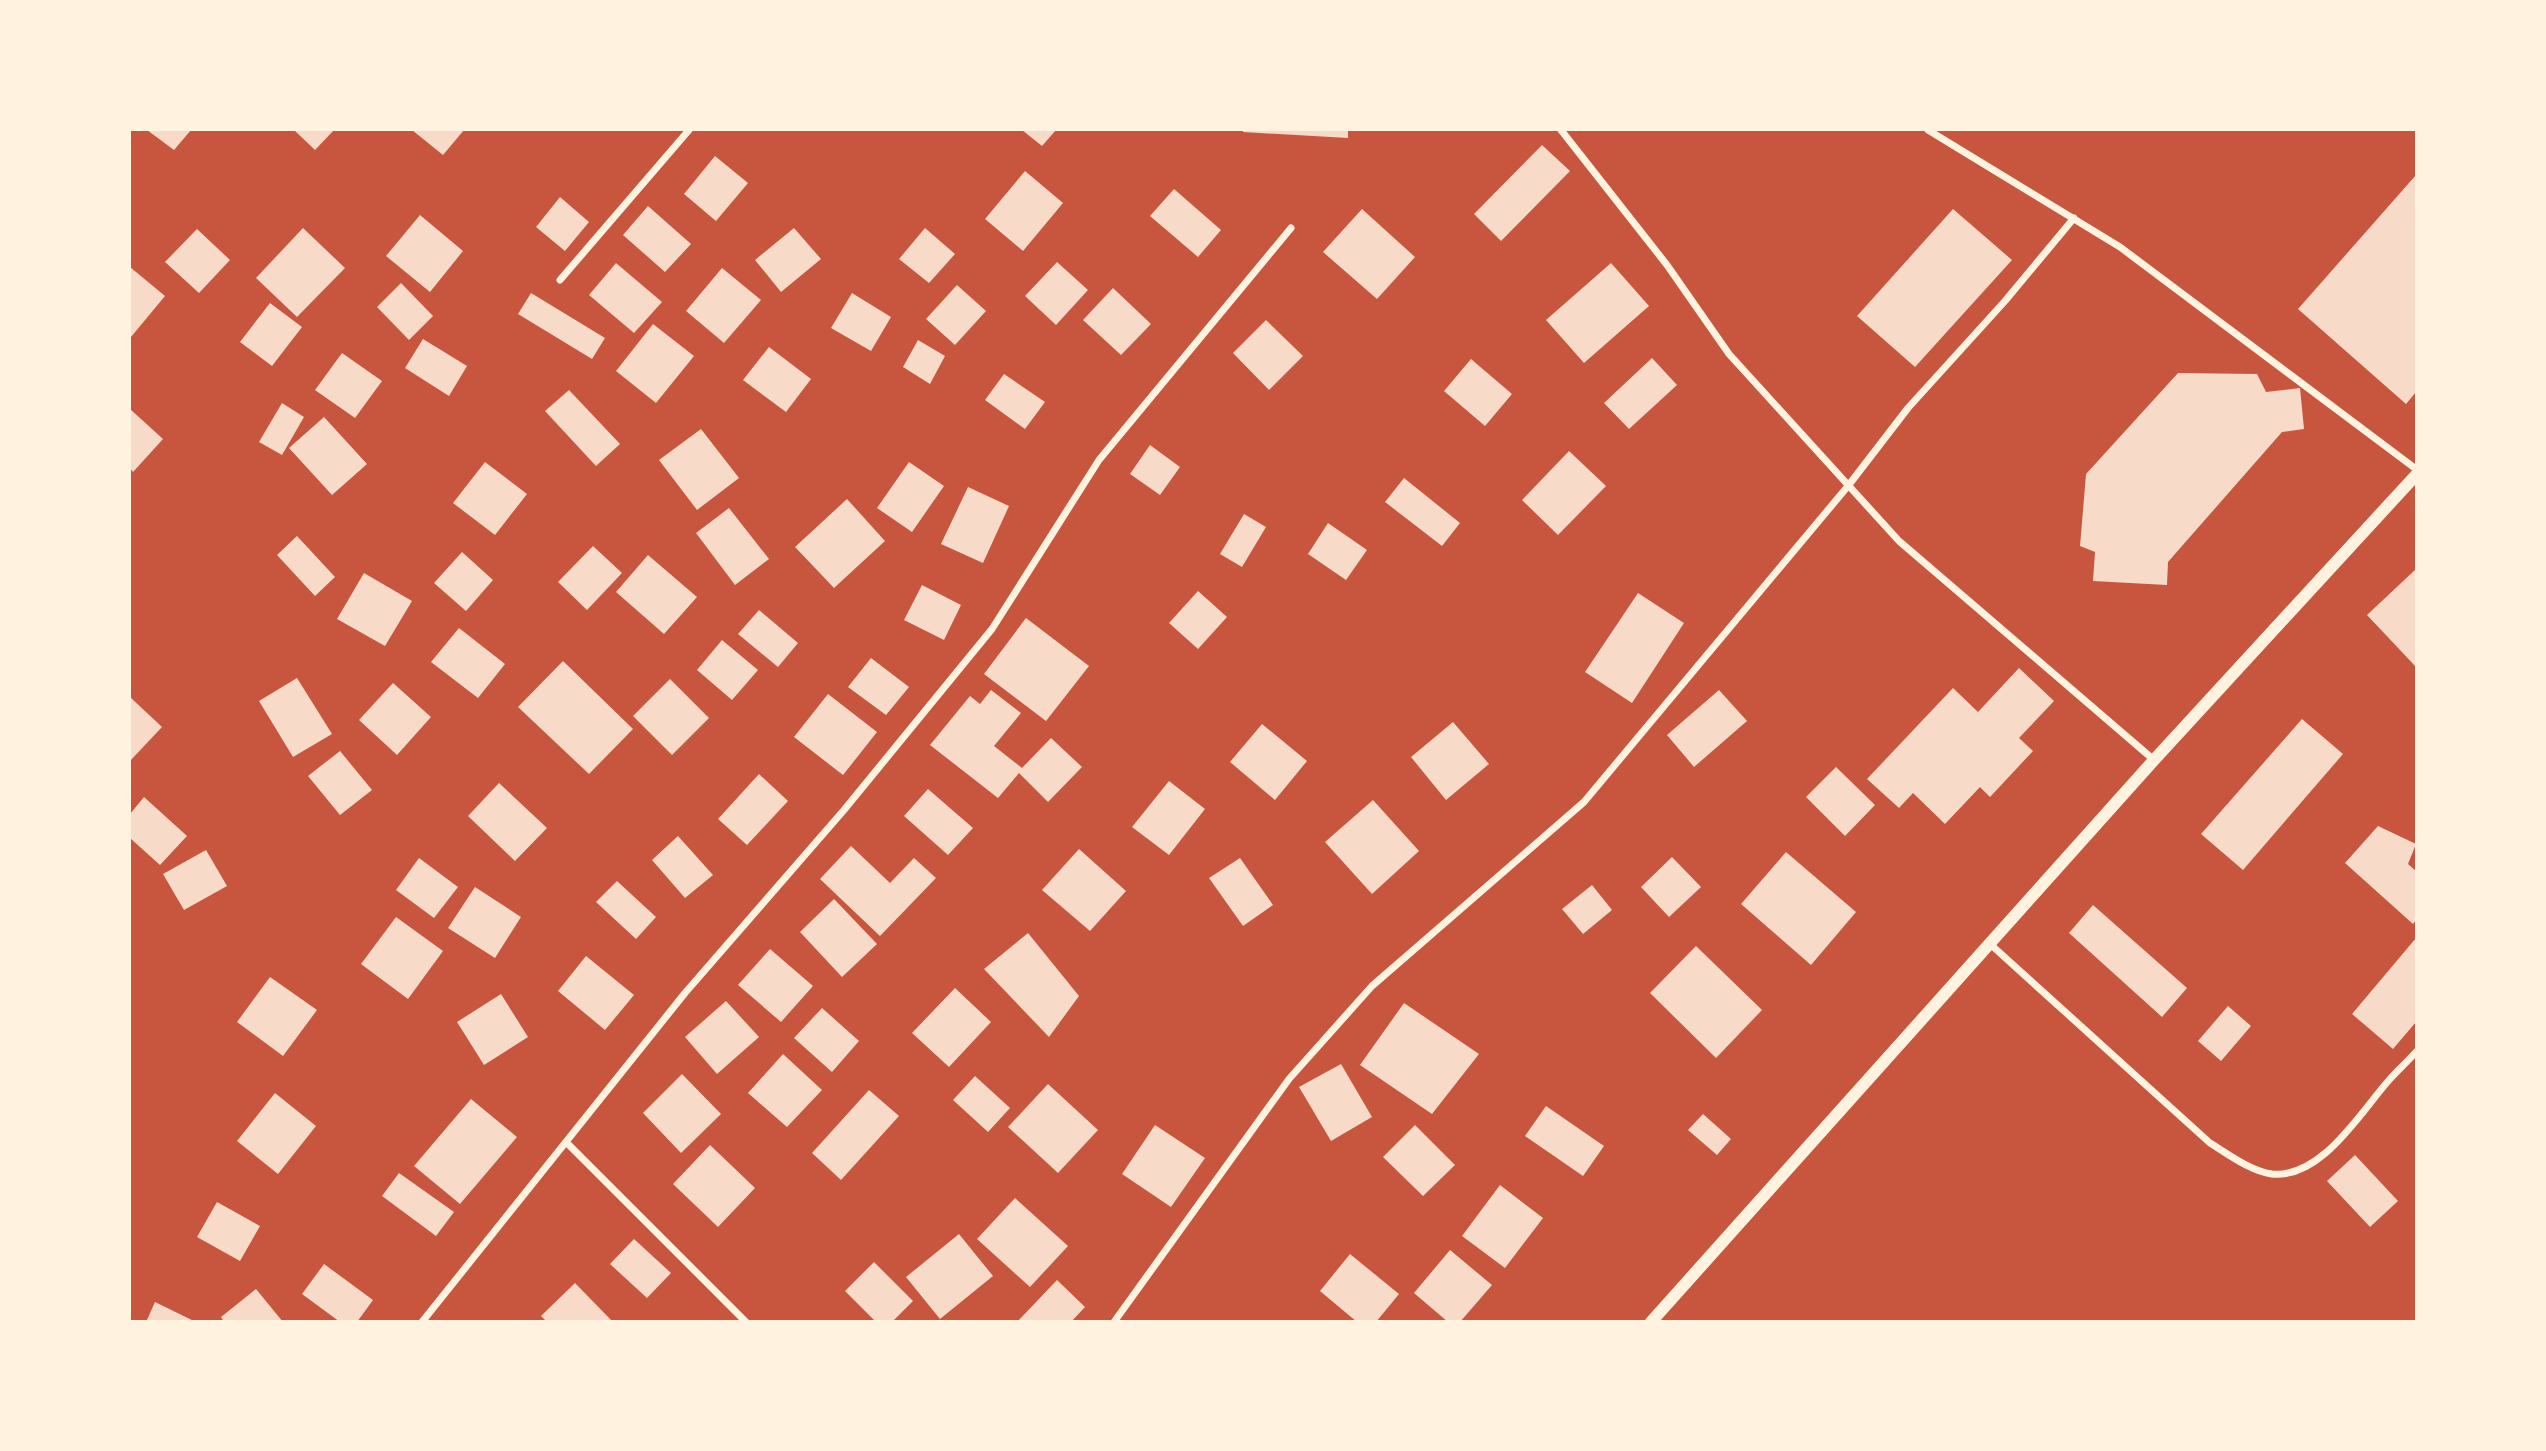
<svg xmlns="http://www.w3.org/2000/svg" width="2546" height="1451" viewBox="0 0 2546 1451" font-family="Figtree,sans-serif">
<rect width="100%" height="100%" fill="#c8553d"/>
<path fill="#f7dbc8" d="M 147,130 L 191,130 L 174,150 Z
M 294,130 L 334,130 L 315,150 Z
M 412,130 L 464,130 L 443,155 Z
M 1022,130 L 1056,130 L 1042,146 Z
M 1243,130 L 1348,130 L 1348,138 L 1243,132 Z
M 1542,145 L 1570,171 L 1501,241 L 1474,214 Z
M 715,156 L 748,183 L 716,221 L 684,194 Z
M 1025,171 L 1063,203 L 1023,251 L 985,219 Z
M 2416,175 L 2416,392 L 2406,404 L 2298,309 Z
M 1174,189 L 1221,230 L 1198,257 L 1150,216 Z
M 560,197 L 589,222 L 565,251 L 536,227 Z
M 648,206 L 691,244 L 665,272 L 623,235 Z
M 1362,209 L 1415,257 L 1377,299 L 1323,252 Z
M 1953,209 L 2012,260 L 1915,367 L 1857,316 Z
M 420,215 L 463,251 L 430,292 L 386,256 Z
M 303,228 L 345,268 L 297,317 L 256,278 Z
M 794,228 L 821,259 L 781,292 L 755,260 Z
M 925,228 L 955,254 L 929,283 L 899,259 Z
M 197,229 L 230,260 L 199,293 L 165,262 Z
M 1057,262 L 1088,290 L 1056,325 L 1025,296 Z
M 616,263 L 662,302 L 634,333 L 589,295 Z
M 1611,263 L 1649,306 L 1584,363 L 1546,320 Z
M 130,267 L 165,296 L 131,337 L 130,335 Z
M 722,268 L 761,300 L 724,343 L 686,311 Z
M 401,283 L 433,316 L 409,340 L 377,307 Z
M 957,285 L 986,311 L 955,345 L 926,319 Z
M 1113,288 L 1151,324 L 1121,355 L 1083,320 Z
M 531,293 L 605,338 L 592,359 L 518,314 Z
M 852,293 L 891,317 L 871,351 L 831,328 Z
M 270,303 L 302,327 L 272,366 L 240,342 Z
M 1266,320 L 1303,356 L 1269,390 L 1233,353 Z
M 653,324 L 694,356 L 656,403 L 616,371 Z
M 423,339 L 467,366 L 449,396 L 405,368 Z
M 918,340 L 945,356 L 930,384 L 903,367 Z
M 769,347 L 811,379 L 786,412 L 743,380 Z
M 342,353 L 382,381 L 355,418 L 315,390 Z
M 1652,358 L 1677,385 L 1629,429 L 1604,403 Z
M 1471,359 L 1512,394 L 1485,426 L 1444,391 Z
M 2178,373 L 2257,374 L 2266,392 L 2300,388 L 2304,429 L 2282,432 L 2168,562 L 2167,585 L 2093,581 L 2095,552 L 2080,546 L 2086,474 Z
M 1004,374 L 1045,402 L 1025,429 L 985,400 Z
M 569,390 L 620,444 L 596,466 L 545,411 Z
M 282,403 L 304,417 L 282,455 L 259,442 Z
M 130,409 L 163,439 L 133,472 L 130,468 Z
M 324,417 L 367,464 L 332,495 L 289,448 Z
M 701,429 L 739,478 L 697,510 L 659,460 Z
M 1150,445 L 1180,467 L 1160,495 L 1130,474 Z
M 1569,451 L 1606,486 L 1558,535 L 1522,500 Z
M 485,462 L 527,494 L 495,535 L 453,503 Z
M 909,462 L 944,486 L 912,532 L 877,508 Z
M 1404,478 L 1460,523 L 1442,546 L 1385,502 Z
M 968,487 L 1009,506 L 983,563 L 941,544 Z
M 847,499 L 885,541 L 834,588 L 795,547 Z
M 729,508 L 769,559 L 735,585 L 696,533 Z
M 1244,514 L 1266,527 L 1242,567 L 1220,554 Z
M 1328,523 L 1367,550 L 1346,580 L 1308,554 Z
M 297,536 L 335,577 L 315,596 L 277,555 Z
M 593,546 L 622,573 L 587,610 L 558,582 Z
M 462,552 L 493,580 L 466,611 L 434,583 Z
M 648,555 L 697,597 L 664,634 L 616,592 Z
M 2416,569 L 2416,667 L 2367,615 Z
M 364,573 L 412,601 L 385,646 L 337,619 Z
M 922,585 L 961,605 L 944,640 L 904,620 Z
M 1198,591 L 1227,617 L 1198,649 L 1169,623 Z
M 1638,593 L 1684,623 L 1632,703 L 1585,672 Z
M 759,610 L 798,643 L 778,667 L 738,634 Z
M 1026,618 L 1089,666 L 1046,721 L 984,674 Z
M 459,628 L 505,664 L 478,698 L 431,662 Z
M 722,640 L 758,670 L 732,700 L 697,670 Z
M 871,658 L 909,687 L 886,715 L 848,687 Z
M 563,661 L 633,729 L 589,774 L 518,707 Z
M 2019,668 L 2054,701 L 2019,738 L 2033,751 L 1990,797 L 1980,787 L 1945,824 L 1913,793 L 1899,808 L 1867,779 L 1953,688 L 1978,712 Z
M 297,678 L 332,734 L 293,757 L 259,701 Z
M 670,679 L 709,718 L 672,755 L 633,716 Z
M 393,683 L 431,717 L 397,755 L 359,720 Z
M 991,690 L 1021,713 L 994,746 L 1022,768 L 1051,738 L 1082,767 L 1048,802 L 1019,773 L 998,798 L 930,745 L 970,696 L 980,704 Z
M 1719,690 L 1747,721 L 1694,767 L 1667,735 Z
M 828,694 L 877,732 L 843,775 L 794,737 Z
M 130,697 L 162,727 L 130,761 Z
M 2302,719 L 2343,754 L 2243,870 L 2201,834 Z
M 1453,722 L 1489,764 L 1446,800 L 1411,757 Z
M 1262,724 L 1307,761 L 1275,800 L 1230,762 Z
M 340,751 L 372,790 L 340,815 L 308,776 Z
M 1836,767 L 1875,805 L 1845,836 L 1806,797 Z
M 759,774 L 788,801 L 747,845 L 718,819 Z
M 1169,781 L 1205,809 L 1169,855 L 1132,827 Z
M 499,783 L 547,828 L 515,861 L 468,816 Z
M 928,789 L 973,828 L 948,855 L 904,816 Z
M 144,797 L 187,836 L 160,865 L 130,838 L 130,814 Z
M 1373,800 L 1419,851 L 1372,894 L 1325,842 Z
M 2378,826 L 2416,844 L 2408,864 L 2416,871 L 2416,920 L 2413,924 L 2345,863 Z
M 678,836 L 713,875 L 685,898 L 652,860 Z
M 851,846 L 890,883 L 914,858 L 936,878 L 880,936 L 820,879 Z
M 1079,849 L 1126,891 L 1090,931 L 1042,890 Z
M 206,850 L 227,886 L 184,910 L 163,874 Z
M 1786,852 L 1856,912 L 1811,965 L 1741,904 Z
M 1672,857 L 1701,887 L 1669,917 L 1641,887 Z
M 419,858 L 458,887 L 434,918 L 396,890 Z
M 1240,858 L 1273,905 L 1243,926 L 1209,878 Z
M 617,881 L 656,917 L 636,939 L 596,902 Z
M 1592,885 L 1612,910 L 1583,934 L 1562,909 Z
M 475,887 L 521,917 L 495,958 L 448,928 Z
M 834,899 L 877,944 L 842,977 L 800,932 Z
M 2093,905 L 2187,988 L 2162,1017 L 2069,933 Z
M 396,917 L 443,951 L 408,999 L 361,964 Z
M 1028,933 L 1079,996 L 1049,1037 L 984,969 Z
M 2416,938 L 2416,1022 L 2393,1049 L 2352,1014 Z
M 1696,946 L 1762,1010 L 1716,1058 L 1650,993 Z
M 770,949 L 813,986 L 781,1022 L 738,985 Z
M 586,956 L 634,995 L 605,1030 L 558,991 Z
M 270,977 L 317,1010 L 283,1056 L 237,1022 Z
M 955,988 L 991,1022 L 949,1067 L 912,1033 Z
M 501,994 L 528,1037 L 484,1065 L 457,1022 Z
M 726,1001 L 759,1037 L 717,1074 L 685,1037 Z
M 1404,1003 L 1479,1054 L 1432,1114 L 1360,1065 Z
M 2228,1006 L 2251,1026 L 2221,1061 L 2198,1041 Z
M 822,1008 L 859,1041 L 832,1072 L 794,1038 Z
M 783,1054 L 822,1090 L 787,1127 L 748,1093 Z
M 1341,1064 L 1372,1117 L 1331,1141 L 1299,1087 Z
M 682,1074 L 721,1114 L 681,1153 L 643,1113 Z
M 975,1076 L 1010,1108 L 988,1132 L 953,1100 Z
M 1048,1084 L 1098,1130 L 1058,1173 L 1008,1127 Z
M 869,1090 L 899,1116 L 841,1180 L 812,1153 Z
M 275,1093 L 316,1126 L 278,1174 L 237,1141 Z
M 471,1099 L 517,1137 L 460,1204 L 414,1166 Z
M 1546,1106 L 1604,1146 L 1583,1176 L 1525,1136 Z
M 1703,1114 L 1731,1139 L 1717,1155 L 1688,1130 Z
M 1155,1125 L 1205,1158 L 1171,1207 L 1122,1174 Z
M 1415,1125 L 1455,1165 L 1423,1196 L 1383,1157 Z
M 710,1145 L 755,1188 L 718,1227 L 673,1184 Z
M 2355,1155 L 2398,1201 L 2370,1227 L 2327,1181 Z
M 399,1173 L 454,1212 L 436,1236 L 382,1196 Z
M 1500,1185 L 1543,1218 L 1505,1268 L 1462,1236 Z
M 1015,1198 L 1068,1246 L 1030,1287 L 977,1239 Z
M 217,1202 L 260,1226 L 240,1261 L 197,1237 Z
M 959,1234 L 993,1276 L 940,1319 L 906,1277 Z
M 634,1239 L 671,1273 L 647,1298 L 610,1264 Z
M 1450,1250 L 1492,1285 L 1460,1322 L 1448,1322 L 1414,1293 Z
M 1350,1254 L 1399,1294 L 1376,1322 L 1357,1322 L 1320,1291 Z
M 874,1262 L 913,1301 L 892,1322 L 876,1322 L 845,1291 Z
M 324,1264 L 373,1300 L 357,1322 L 340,1322 L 302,1294 Z
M 1057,1280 L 1085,1307 L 1071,1322 L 1017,1322 Z
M 575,1283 L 613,1322 L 547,1322 L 541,1316 Z
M 256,1289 L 283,1322 L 224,1322 L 221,1317 Z
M 155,1302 L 196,1322 L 146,1322 Z"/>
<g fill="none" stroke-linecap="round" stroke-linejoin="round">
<path stroke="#fff3e0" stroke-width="7" d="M 1561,130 L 1667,265 L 1729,354 L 1899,541 L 2154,760
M 1928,130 L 2120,247 L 2416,469
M 560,280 L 689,130
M 1989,943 L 2210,1143 C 2228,1154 2250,1171 2272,1174 C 2322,1179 2361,1111 2390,1079 C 2398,1070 2408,1061 2416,1052
M 566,1142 L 746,1322
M 422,1322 L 685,993 L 844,810 L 992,629 L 1099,460 L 1291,228
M 1114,1322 L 1289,1079 L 1372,986 L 1584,802 L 1848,486 L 1908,408 L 2005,301 L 2074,218"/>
<path stroke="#fff3e0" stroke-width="12" d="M 1651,1322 L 2154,760 L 2416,475"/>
</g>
<rect width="2546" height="1451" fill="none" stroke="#fff3e0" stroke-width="262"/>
</svg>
